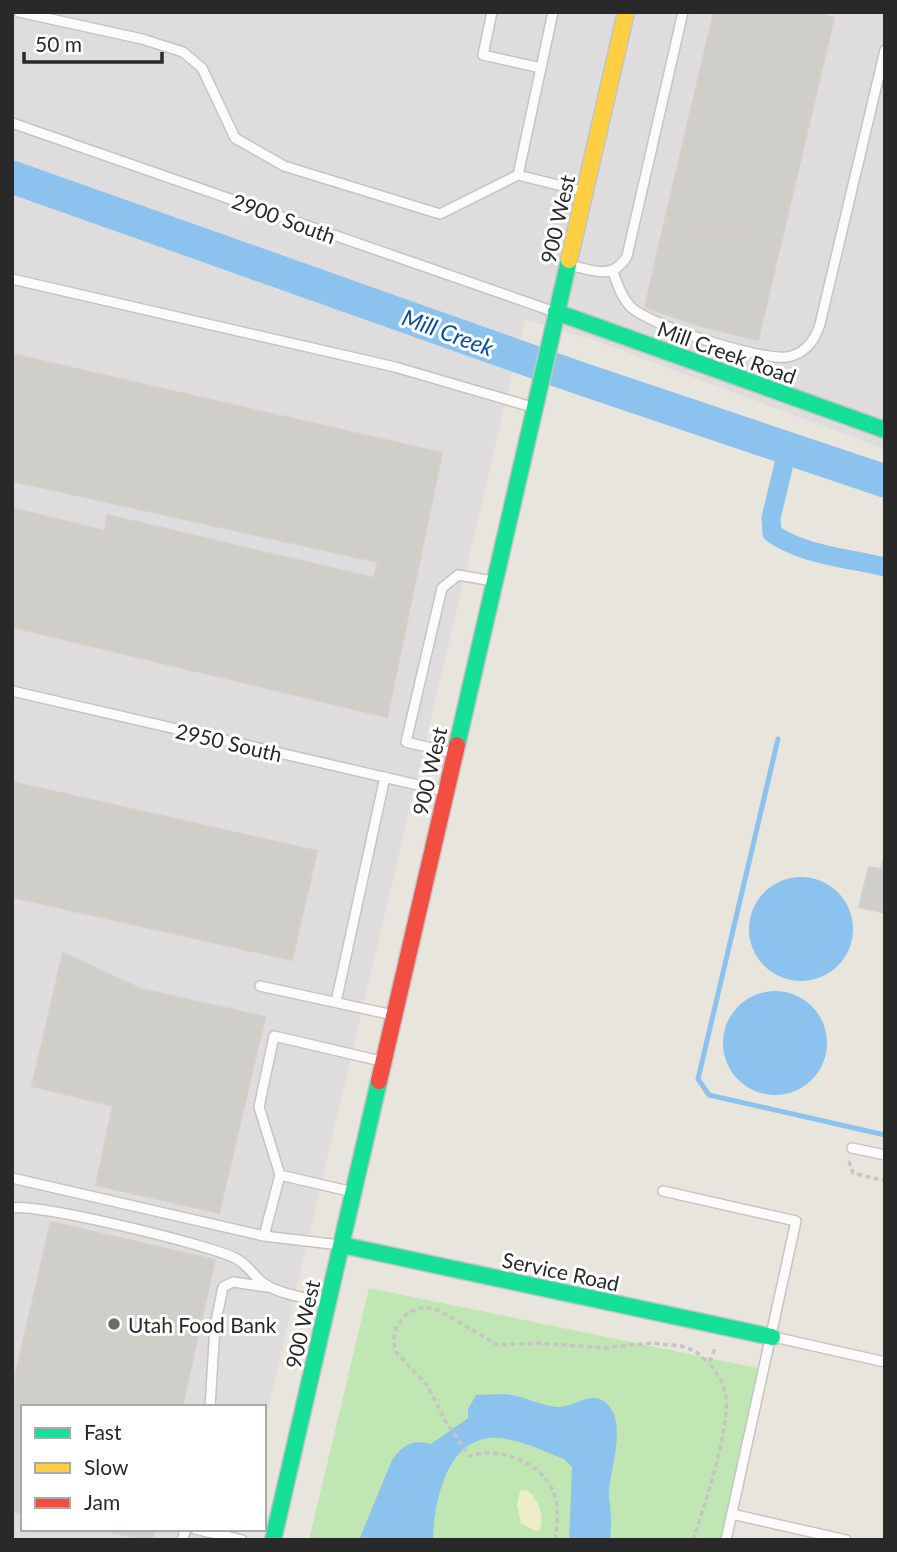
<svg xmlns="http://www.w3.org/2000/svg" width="897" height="1552" viewBox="0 0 897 1552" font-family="Lato,sans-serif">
<rect width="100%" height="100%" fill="#e8e5dd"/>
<path fill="#dfdcdd" d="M 12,12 L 885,12 L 885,449 L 594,340 L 525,320 L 264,1426 L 264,1407 L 23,1407 L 23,1529 L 240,1529 L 237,1540 L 12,1540 Z"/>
<path fill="#c0e6b4" d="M 369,1288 L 762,1369 L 722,1540 L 309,1540 Z"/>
<path fill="#eeedca" d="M 527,1490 C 538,1498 547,1521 538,1532 L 521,1523 L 517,1505 L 520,1491 Z"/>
<path fill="#8cc3ee" d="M749 929a52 52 0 1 1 104 0a52 52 0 1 1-104 0Z
M723 1043a52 52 0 1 1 104 0a52 52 0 1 1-104 0Z
M 503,1394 C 521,1395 547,1408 560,1407 C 574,1406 589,1393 602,1400 C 632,1418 607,1475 609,1497 C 611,1512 612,1525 610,1540 L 569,1540 L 572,1467 L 564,1459 C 543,1451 513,1436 490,1438 C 445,1442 434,1505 433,1540 L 359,1540 L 392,1460 C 403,1445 412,1439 431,1444 L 468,1418 L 468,1409 L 476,1395 Z"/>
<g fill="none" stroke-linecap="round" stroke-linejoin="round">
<path stroke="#8cc3ee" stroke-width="5" d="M 778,739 L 698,1079 L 709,1095 L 885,1135"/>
<path stroke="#8cc3ee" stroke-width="19" d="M 788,447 L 771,518 L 772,533 C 802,555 849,558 885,567"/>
<path stroke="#8cc3ee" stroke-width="33" d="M 12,177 L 579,378 L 885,481"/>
</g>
<path fill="#d0cec9" stroke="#d3d0ca" stroke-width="2" d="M 714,12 L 811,12 L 834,18 L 780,247 L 665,220 Z
M 665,220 L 780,247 L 758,340 L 700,326 L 645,307 Z
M 12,354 L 442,453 L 387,717 L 12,627 L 12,508 L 105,531 L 107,515 L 374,578 L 378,562 L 12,481 Z
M 12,782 L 317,851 L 292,960 L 12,897 Z
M 885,855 L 885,913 L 859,907 L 869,867 L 881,869 Z
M 63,953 L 141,989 L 265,1017 L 219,1213 L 96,1185 L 113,1106 L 32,1086 Z
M 51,1222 L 215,1260 L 182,1407 L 23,1407 L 23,1513 L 12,1511 L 12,1389 Z
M 93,1529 L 155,1529 L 152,1540 Z"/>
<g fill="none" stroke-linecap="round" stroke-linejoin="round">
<g stroke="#c5c3c3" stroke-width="12">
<path id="lane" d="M 19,12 L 142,39 L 183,52 L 202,68 L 235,138 L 284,166 L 440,214 L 518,175
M 492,12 L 483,55 L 541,68
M 553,12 L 518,175 L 582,191
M 12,123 L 555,312
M 569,265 C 592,270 613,281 627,256 L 683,12
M 613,272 C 617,283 621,297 630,306 C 647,325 762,361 787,357 C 805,354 815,340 820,324 L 885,50
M 12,279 L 395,367 L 532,407
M 12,691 L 444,791
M 453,753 L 406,742 L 442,588 L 458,575 L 493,581
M 260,986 L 393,1015
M 336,1002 L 385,777
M 852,1148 L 885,1155
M 280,1175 L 259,1107 L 274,1036 L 381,1061
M 12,1178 L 264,1236 L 340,1245
M 663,1191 L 796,1221 L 726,1540
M 12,1208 C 37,1203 212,1245 237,1259 C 250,1266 256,1281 270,1287 C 286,1296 309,1298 327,1303
M 264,1236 L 280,1175 L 353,1192
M 774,1337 L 885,1362
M 210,1407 L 215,1326 L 223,1287 L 233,1282 L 267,1287
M 732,1514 L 846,1540
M 195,1529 L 242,1540
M 182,1540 L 186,1529"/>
</g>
<g stroke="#c5c3c3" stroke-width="19">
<path id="fast" d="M 556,312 L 885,430
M 457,745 L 569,260
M 342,1245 L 772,1337
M 273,1540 L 379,1081"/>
</g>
<g stroke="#c5c3c3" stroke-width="19">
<path id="slow" d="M 569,260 L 626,12"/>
</g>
<g stroke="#c5c3c3" stroke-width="19">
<path id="jam" d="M 379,1081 L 457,745"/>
</g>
<path stroke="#c6c5c4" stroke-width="3.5" stroke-dasharray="5 3.5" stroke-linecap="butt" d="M 849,1161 L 853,1173 L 885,1181
M 555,1540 C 562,1498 554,1473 513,1457 C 500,1453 483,1451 470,1456 L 447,1424 L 427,1385 L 396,1352 L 393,1340 L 396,1328 L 405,1315 L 418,1308 L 433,1308 L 445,1314 L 498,1345 L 537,1343 L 604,1348 L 651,1343 L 681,1346 L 695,1351 L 709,1363
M 693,1540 C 704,1509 730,1427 726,1397 C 724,1383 717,1374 709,1363 L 716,1346"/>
<use href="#lane" stroke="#fcfbfa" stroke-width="9"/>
<use href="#fast" stroke="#16e098" stroke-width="16"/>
<use href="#slow" stroke="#ffcf43" stroke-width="16"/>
<use href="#jam" stroke="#f24e42" stroke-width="16"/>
<path stroke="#dddcde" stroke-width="5" d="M 12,486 L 364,567
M 12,920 L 128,979 L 290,1019"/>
</g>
<circle fill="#6c6b68" stroke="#fff" stroke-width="2.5" cx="114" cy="1324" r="7"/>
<g text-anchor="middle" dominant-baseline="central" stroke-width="6" stroke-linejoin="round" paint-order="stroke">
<g font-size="21" fill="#292929" stroke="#fff">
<text transform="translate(284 218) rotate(20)">2900 South</text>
<text transform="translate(557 219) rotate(-77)">900 West</text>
<text transform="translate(727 352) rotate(20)">Mill Creek Road</text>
<text transform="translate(229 742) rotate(13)">2950 South</text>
<text transform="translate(429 771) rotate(-77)">900 West</text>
<text transform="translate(561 1271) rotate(12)">Service Road</text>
<text transform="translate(302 1324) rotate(-77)">900 West</text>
</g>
<g font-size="21" fill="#292929" stroke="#fff" text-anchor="start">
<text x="128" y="1324">Utah Food Bank</text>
</g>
<g font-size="23" font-style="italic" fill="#054fa0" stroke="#fff">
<text transform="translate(448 332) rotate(20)">Mill Creek</text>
</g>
</g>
<rect width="897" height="1552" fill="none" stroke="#292929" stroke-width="28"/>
<rect x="21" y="1405" width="245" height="126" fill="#ffffff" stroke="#a9a9a9" stroke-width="2"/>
<rect x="35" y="1428" width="35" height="10" fill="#16e098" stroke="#a9a9a9" stroke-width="2"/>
<text x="84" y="1440" font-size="21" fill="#292929">Fast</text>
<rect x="35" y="1463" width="35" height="10" fill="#ffcf43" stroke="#a9a9a9" stroke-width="2"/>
<text x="84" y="1475" font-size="21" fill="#292929">Slow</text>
<rect x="35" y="1498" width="35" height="10" fill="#f24e42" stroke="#a9a9a9" stroke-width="2"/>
<text x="84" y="1510" font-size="21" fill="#292929">Jam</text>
<path d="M24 52v10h138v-10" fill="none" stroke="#292929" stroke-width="3.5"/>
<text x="35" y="52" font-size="21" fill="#292929" stroke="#ffffff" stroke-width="5" paint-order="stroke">50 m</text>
</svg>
